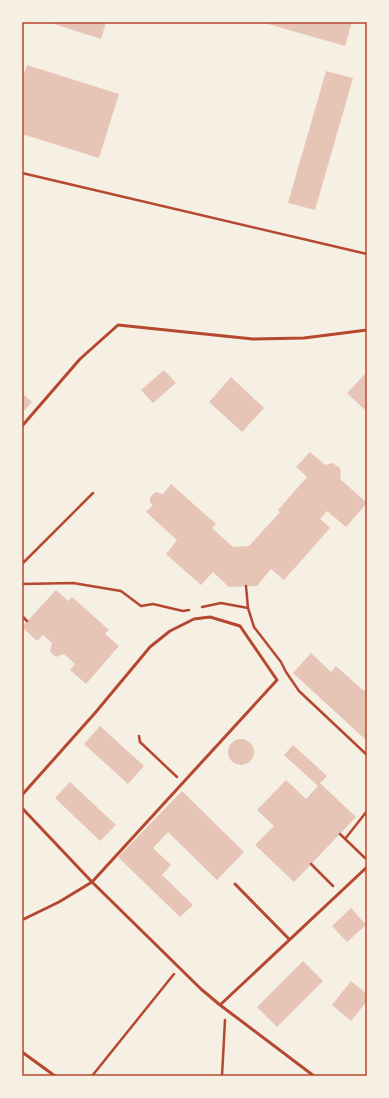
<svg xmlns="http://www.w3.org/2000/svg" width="389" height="1098" viewBox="0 0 389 1098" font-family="'Golos Text',sans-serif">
<rect width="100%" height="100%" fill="#f6efe4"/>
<path fill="#e6c5b7" d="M 48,22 L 106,22 L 101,39 Z
M 261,22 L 352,22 L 345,46 Z
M 27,65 L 119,94 L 99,158 L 22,134 L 22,80 Z
M 326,71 L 353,78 L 315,210 L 288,203 Z
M 164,370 L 176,383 L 153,403 L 141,390 Z
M 367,372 L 367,412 L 347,393 Z
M 231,377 L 264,408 L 242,432 L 209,402 Z
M 22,393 L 32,402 L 22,413 Z
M 310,452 L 325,465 L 332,463 L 339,467 L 341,471 L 340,479 L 367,503 L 346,527 L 327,511 L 320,519 L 330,528 L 284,580 L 271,569 L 257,586 L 229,587 L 213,572 L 201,585 L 166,554 L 177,540 L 146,512 L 153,505 L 150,502 L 150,498 L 152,495 L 156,492 L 163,494 L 171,484 L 216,524 L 212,528 L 233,547 L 249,546 L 280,512 L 278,510 L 307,477 L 296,467 Z
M 56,590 L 68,601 L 72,597 L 109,630 L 105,634 L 119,646 L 86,684 L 70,670 L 75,664 L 64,654 L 56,657 L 53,655 L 50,651 L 52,643 L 43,635 L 37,641 L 22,627 Z
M 311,653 L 331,672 L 336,666 L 364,691 L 367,688 L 367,741 L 293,673 Z
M 100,726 L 144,766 L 128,784 L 84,744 Z
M228 752a13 13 0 1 1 26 0a13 13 0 1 1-26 0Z
M 293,745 L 327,776 L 320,783 L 356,817 L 294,882 L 255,845 L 274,826 L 257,810 L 286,780 L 306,799 L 318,786 L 284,755 Z
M 70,782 L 116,825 L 100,841 L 55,798 Z
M 182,791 L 244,852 L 217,880 L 168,832 L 153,848 L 171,865 L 162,875 L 193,905 L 180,917 L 118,857 Z
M 351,908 L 366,925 L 347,942 L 332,926 Z
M 303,961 L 323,981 L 277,1027 L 257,1007 Z
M 351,981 L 367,994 L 367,1001 L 351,1021 L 332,1005 Z"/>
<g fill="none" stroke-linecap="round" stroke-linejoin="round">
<path stroke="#b5482f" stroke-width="2.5" d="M 22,173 L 367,254
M 22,564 L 93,493
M 22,584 L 73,583 L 121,591 L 141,606 L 153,604 L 183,611 L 189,610
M 246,586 L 248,608 L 254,627 L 281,662 L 286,672 L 299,691 L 367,755
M 202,607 L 221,603 L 248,608
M 22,616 L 27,621
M 139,736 L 140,742 L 177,777
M 340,834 L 365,858
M 345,839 L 367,811
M 311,864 L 333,886
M 92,1076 L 174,974
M 222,1076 L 225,1020"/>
<path stroke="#b5482f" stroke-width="3" d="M 22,426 L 80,359 L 118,325 L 253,339 L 304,338 L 367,330
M 22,795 L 95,713 L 150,647 L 170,631 L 194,619 L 210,617 L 240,626 L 277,680 L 92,882 L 59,902 L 22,920
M 22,808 L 92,882 L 201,989 L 220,1005 L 367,867
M 235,884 L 289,939
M 220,1005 L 314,1076
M 22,1052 L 55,1076"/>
</g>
<rect width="389" height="1098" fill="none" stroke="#f6efe4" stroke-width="46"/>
<rect x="23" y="23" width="343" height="1052" fill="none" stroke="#b5482f" stroke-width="1.5"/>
</svg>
